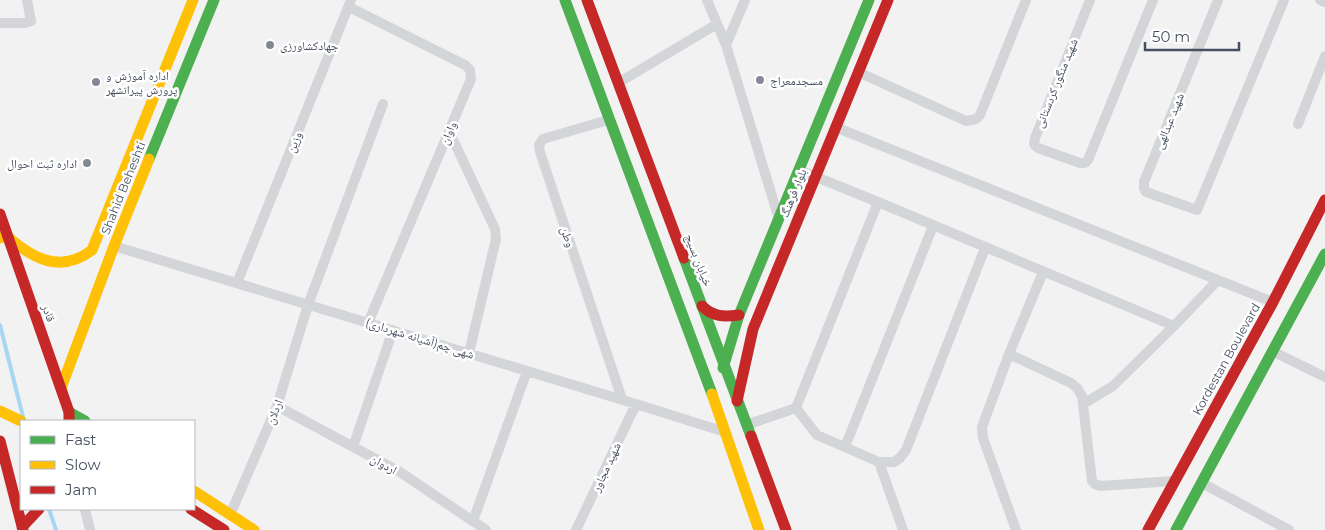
<svg xmlns="http://www.w3.org/2000/svg" width="1325" height="530" viewBox="0 0 1325 530" font-family="Montserrat,'Noto Naskh Arabic',sans-serif">
<rect width="100%" height="100%" fill="#f3f2f2"/>
<g fill="none" stroke-linecap="round" stroke-linejoin="round">
<path stroke="#a7d6f4" stroke-width="4" d="M 0,325 L 23,417
M 49,509 L 56,530"/>
<path stroke="#d3d5d8" stroke-width="10" d="M 707,0 L 726,45 L 779,219
M 1090,0 L 1035,138 L 1034,144 L 1038,148 L 1080,163 L 1085,163 L 1088,160 L 1153,0
M 1218,0 L 1144,182 L 1144,188 L 1146,192 L 1197,210 L 1284,0
M 1320,0 L 1325,2
M 349,7 L 465,65 L 470,70 L 471,79 L 368,323
M 0,23 L 25,23 L 31,21 L 27,0
M 726,45 L 745,0
M 858,72 L 966,121 L 976,119 L 980,115 L 1026,0
M 618,83 L 717,24
M 608,120 L 543,139 L 539,145 L 540,152 L 622,399
M 1298,124 L 1325,56
M 835,127 L 1273,302
M 449,131 L 495,229 L 496,239 L 469,353
M 799,170 L 878,202 L 1174,326
M 114,246 L 636,404 L 725,432
M 237,283 L 351,0
M 1272,351 L 1325,377
M 1009,354 L 1071,383 L 1077,388 L 1082,396 L 1092,481 L 1095,484 L 1100,486 L 1174,481
M 1083,404 L 1113,386 L 1174,326 L 1218,280
M 277,406 L 400,472 L 486,530
M 796,408 L 878,202
M 746,425 L 796,408 L 817,435 L 879,462 L 894,462 L 900,458 L 906,450 L 985,248
M 353,447 L 393,330
M 845,447 L 933,226
M 879,462 L 903,530
M 1202,483 L 1289,530
M 85,509 L 90,530
M 230,515 L 277,406 L 308,305 L 383,104
M 473,521 L 527,371
M 576,530 L 636,404
M 1016,530 L 983,438 L 982,427 L 1009,354 L 1043,272"/>
<path stroke="#4caf50" stroke-width="11" d="M 565,0 L 712,394
M 149,159 L 214,0
M 684,258 L 751,436
M 723,368 L 739,315 L 869,0
M 69,412 L 85,421
M 1176,530 L 1325,254"/>
<path stroke="#ffc107" stroke-width="11" d="M 0,238 L 7,236 C 33,259 61,274 92,250 L 193,0
M 61,388 L 114,246 L 149,159
M 712,394 L 759,530
M 0,411 L 21,421
M 194,491 L 254,530"/>
<path stroke="#c62828" stroke-width="11" d="M 587,0 L 684,258
M 0,214 L 69,412 L 69,421
M 702,306 C 713,317 724,317 739,315
M 737,401 L 753,329 L 888,0
M 751,436 L 786,530
M 0,441 L 23,530
M 191,509 L 224,530
M 22,527 L 39,509
M 1148,530 L 1273,302 L 1325,200"/>
</g>
<g fill="#838994" stroke="#fff" stroke-width="2">
<circle cx="270" cy="45" r="5"/>
<circle cx="760" cy="80" r="5"/>
<circle cx="96" cy="82" r="5"/>
<circle cx="87" cy="163" r="5"/>
</g>
<g text-anchor="middle" dominant-baseline="central" stroke-width="5" stroke-linejoin="round" paint-order="stroke">
<g font-size="12" fill="#475061" stroke="#fff" text-anchor="start">
<text x="280" y="45">جهادکشاورزی</text>
<text x="106" y="75">اداره آموزش و<tspan x="106" dy="14">پرورش پیرانشهر</tspan></text>
<text x="770" y="80">مسجدمعراج</text>
<text x="77" y="163" text-anchor="end">اداره ثبت احوال</text>
</g>
<g font-size="12" fill="#475061" stroke="#fff">
<text transform="translate(1056 83) rotate(-68)">شهید منگور کردستانی</text>
<text transform="translate(1169 121) rotate(-68)">شهید عبدالهی</text>
<text transform="translate(448 133) rotate(-67)">واوان</text>
<text transform="translate(294 142) rotate(-68)">وزین</text>
<text transform="translate(123 188) rotate(-68)">Shahid Beheshti</text>
<text transform="translate(793 193) rotate(-68)">بلوار فرهنگ</text>
<text transform="translate(568 237) rotate(72)">وطن</text>
<text transform="translate(699 260) rotate(69)">خیابان بسیج</text>
<text transform="translate(49 313) rotate(70)">قادر</text>
<text transform="translate(420 338) rotate(17)">شهی چم(آشیانه شهرداری)</text>
<text transform="translate(1226 359) rotate(-61)">Kordestan Boulevard</text>
<text transform="translate(274 412) rotate(-69)">اردلان</text>
<text transform="translate(384 464) rotate(29)">اردوان</text>
<text transform="translate(606 467) rotate(-65)">شهید مجاور</text>
</g>
</g>
<rect x="20" y="420" width="175" height="90" fill="#ffffff" stroke="#b5b9c0"/>
<rect x="30" y="436" width="25" height="8" fill="#4caf50" stroke="#b5b9c0"/>
<text x="65" y="445" font-size="15" fill="#475061">Fast</text>
<rect x="30" y="461" width="25" height="8" fill="#ffc107" stroke="#b5b9c0"/>
<text x="65" y="470" font-size="15" fill="#475061">Slow</text>
<rect x="30" y="486" width="25" height="8" fill="#c62828" stroke="#b5b9c0"/>
<text x="65" y="495" font-size="15" fill="#475061">Jam</text>
<path d="M1145 42v8h94v-8" fill="none" stroke="#475061" stroke-width="2.5"/>
<text x="1152" y="42" font-size="15" fill="#475061" stroke="#ffffff" stroke-width="4" paint-order="stroke">50 m</text>
</svg>
